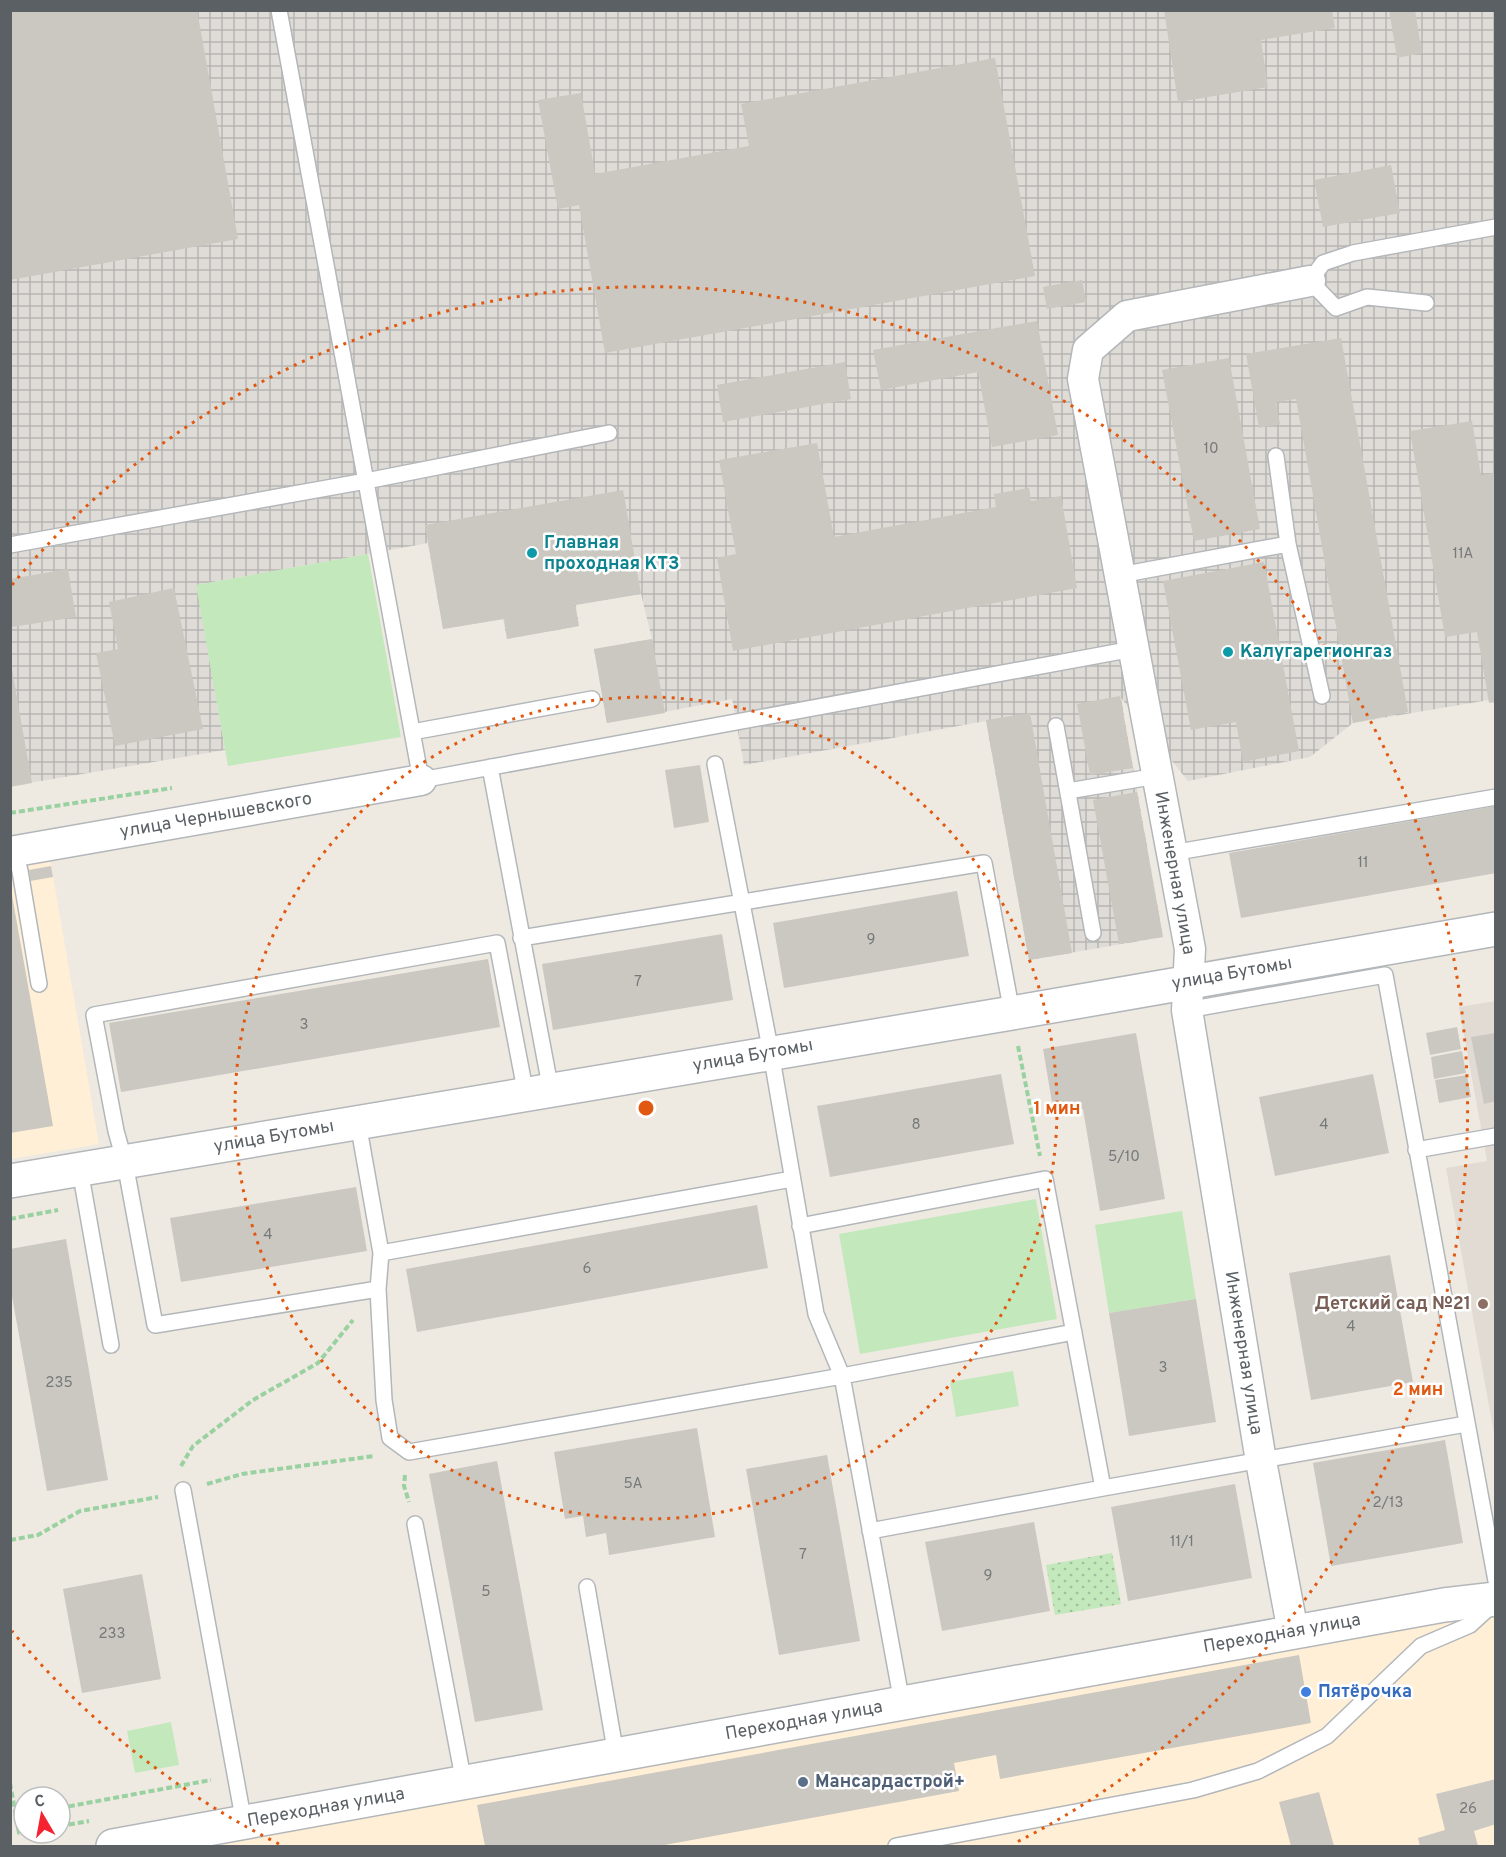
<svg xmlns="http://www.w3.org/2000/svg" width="1506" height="1857" viewBox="0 0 1506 1857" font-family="Overpass,sans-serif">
<defs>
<pattern id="industrial-grid" width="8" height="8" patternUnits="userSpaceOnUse" patternTransform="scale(1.5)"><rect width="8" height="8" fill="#dfdcd7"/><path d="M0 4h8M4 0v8" fill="none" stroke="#b8b6b2"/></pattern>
<pattern id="garden-dots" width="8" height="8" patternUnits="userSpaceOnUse" patternTransform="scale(1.5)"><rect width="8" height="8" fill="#c3e8bc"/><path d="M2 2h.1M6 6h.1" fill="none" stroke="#a1bf9c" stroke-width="1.8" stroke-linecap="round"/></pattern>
</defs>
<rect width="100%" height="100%" fill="#eeeae2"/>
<path fill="#ffefd6" d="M 50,858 L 99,1144 L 11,1159 L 11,865 Z
M 1495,1611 L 1495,1846 L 180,1846 Z"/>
<path fill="url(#industrial-grid)" d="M 11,11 L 1495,11 L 1495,699 L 1353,723 L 1310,757 L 1188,781 L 1121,698 L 1163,937 L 1029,960 L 986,721 L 744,765 L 732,699 L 607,723 L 594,649 L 652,639 L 641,594 L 576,605 L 579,626 L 507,639 L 503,619 L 443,629 L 428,543 L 197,585 L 225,750 L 11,786 Z"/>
<path fill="#e1dbd3" d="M 1495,1001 L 1495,1439 L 1446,1168 L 1487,1161 L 1459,1007 Z"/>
<path fill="#c3e8bc" d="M 368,554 L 401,737 L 228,766 L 196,585 Z
M 1036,1199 L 1057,1319 L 860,1354 L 839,1234 Z
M 1182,1211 L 1196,1299 L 1109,1313 L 1095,1225 Z
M 1013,1371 L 1019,1406 L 956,1417 L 950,1382 Z
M 171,1722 L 179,1765 L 135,1773 L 127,1731 Z"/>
<path fill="url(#garden-dots)" d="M 1112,1553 L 1121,1604 L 1055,1615 L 1046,1565 Z"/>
<path fill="#cbc7c1" d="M 10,10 L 197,10 L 238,239 L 10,280 Z
M 1164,10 L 1332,10 L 1335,28 L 1261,40 L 1268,87 L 1178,102 Z
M 1389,10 L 1415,10 L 1422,53 L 1397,58 Z
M 995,58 L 1035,276 L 605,353 L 579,205 L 558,209 L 538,100 L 581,93 L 595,174 L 749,146 L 741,104 Z
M 1391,165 L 1400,213 L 1323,227 L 1314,180 Z
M 1082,280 L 1086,302 L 1047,309 L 1043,287 Z
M 1037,321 L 1058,435 L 992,447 L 978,372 L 881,390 L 873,350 Z
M 1341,338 L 1408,712 L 1353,723 L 1296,399 L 1276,402 L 1280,424 L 1259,428 L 1246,354 Z
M 1229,358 L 1260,529 L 1194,541 L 1162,370 Z
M 845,362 L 851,399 L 723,422 L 717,385 Z
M 1472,421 L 1481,475 L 1496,473 L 1496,702 L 1489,703 L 1477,632 L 1445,637 L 1410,431 Z
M 817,443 L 834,537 L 996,507 L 994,494 L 1029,488 L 1031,501 L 1061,496 L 1077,588 L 733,651 L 717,558 L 736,554 L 719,460 Z
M 623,490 L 641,594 L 575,605 L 579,626 L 507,639 L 504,619 L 443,629 L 425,525 Z
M 1264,562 L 1299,751 L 1243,762 L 1236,722 L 1191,730 L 1163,581 Z
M 68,569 L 76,617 L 12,627 L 10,579 Z
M 174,588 L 203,729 L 115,746 L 96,653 L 118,649 L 109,602 Z
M 652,639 L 665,713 L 607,723 L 594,649 Z
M 10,658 L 32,783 L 10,787 Z
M 1120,696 L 1133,768 L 1090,775 L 1077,704 Z
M 1030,713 L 1072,953 L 1029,960 L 986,720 Z
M 700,765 L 709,822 L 674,828 L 665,770 Z
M 1137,792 L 1163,937 L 1119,944 L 1093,800 Z
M 1496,806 L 1496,873 L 1241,918 L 1229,853 Z
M 51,866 L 53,877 L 30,881 L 29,870 Z
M 10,884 L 53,1126 L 10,1133 Z
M 957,891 L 969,956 L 784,988 L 773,923 Z
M 722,934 L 733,1000 L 553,1030 L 542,964 Z
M 488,959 L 500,1027 L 121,1092 L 109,1023 Z
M 1457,1027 L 1461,1049 L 1430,1055 L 1426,1033 Z
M 1136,1033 L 1165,1199 L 1100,1211 L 1083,1109 L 1054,1114 L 1043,1049 Z
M 1496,1033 L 1496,1101 L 1484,1104 L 1471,1037 Z
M 1462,1051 L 1466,1073 L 1434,1079 L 1431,1057 Z
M 1001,1074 L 1014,1144 L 830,1177 L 817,1106 Z
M 1373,1074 L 1389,1153 L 1275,1176 L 1259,1097 Z
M 1467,1075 L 1471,1097 L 1439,1103 L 1435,1080 Z
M 356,1187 L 367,1251 L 181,1282 L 170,1218 Z
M 757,1205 L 768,1268 L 417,1332 L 406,1269 Z
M 66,1239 L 108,1480 L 47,1491 L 10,1285 L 10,1249 Z
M 1390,1255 L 1413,1382 L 1311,1400 L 1289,1273 Z
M 1196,1299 L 1216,1422 L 1129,1436 L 1109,1313 Z
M 697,1428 L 715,1537 L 609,1555 L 606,1533 L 586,1537 L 583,1516 L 565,1519 L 554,1452 Z
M 1445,1440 L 1463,1543 L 1331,1566 L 1313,1463 Z
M 827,1455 L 860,1641 L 779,1655 L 746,1469 Z
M 497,1461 L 543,1710 L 475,1722 L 429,1474 Z
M 1235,1484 L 1252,1578 L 1128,1601 L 1111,1507 Z
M 1034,1522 L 1050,1611 L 942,1631 L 925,1542 Z
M 142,1574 L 161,1679 L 82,1693 L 63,1589 Z
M 1299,1655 L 1311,1723 L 1000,1779 L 996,1755 L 954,1763 L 959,1791 L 659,1846 L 485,1846 L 477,1805 Z
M 1496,1779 L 1496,1824 L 1474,1831 L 1478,1846 L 1420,1846 L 1418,1838 L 1445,1830 L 1436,1794 Z
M 1319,1792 L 1334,1846 L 1291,1846 L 1279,1802 Z"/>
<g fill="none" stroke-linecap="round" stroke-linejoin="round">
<g stroke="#b3b7ba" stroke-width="18">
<path id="service" d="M 279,10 L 421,780 L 1133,649
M 1426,303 L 1367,297 L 1336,308 L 1310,281 L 1323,263 L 1353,253 L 1496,227
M 1288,544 L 1322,696
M 10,545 L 366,481 L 609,433
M 1120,575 L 1288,544 L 1276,456
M 1056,726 L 1093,933
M 412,732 L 592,699
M 715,764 L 771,1053 L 816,1314 L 842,1376 L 902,1703
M 490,767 L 551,1091
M 1068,791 L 1157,776
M 15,851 L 20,871 L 39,984
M 1172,853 L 1496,797
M 521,938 L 984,863 L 1012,1013
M 1187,1010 L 1385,975 L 1496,1581
M 358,1123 L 381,1253 L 378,1289 L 384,1400 L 390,1438 L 409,1452 L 842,1376 L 1074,1332
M 1416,1150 L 1496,1136
M 80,1170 L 111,1345
M 800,1226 L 1045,1179 L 1103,1488 L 1466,1424
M 381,1253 L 792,1179
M 378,1289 L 155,1325 L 125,1163 L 116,1131 L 94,1015 L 497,943 L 526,1095
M 183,1490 L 244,1823
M 415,1524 L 464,1783
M 870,1531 L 1103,1488
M 587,1587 L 616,1755
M 896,1846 L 1193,1790 L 1258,1771 L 1327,1736 L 1421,1646 L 1470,1625 L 1494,1603"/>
</g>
<g stroke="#b3b7ba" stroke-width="33">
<path id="minor" d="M 10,852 L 421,780
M 1293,1632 L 1261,1461 L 1187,1010 L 1190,949 L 1083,379 L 1088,350 L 1127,316 L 1310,281"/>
</g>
<g stroke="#b3b7ba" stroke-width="36">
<path id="tertiary" d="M 10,1181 L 1012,1013 L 1496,929
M 113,1846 L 1444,1605 L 1496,1599"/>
</g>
<path stroke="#99d1a0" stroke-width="4" stroke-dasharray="6 3" stroke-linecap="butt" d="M 10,813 L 172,788
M 1018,1046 L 1040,1156
M 10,1219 L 58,1210
M 181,1466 L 193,1446 L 253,1400 L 318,1363 L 353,1320
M 405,1475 L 404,1486 L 409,1502
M 207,1484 L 242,1474 L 374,1456
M 10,1540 L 38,1535 L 80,1511 L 158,1497
M 10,1783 L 19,1833 L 24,1833
M 60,1808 L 211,1780
M 60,1826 L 89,1821"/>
<use href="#service" stroke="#fff" stroke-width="15"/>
<use href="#minor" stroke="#fff" stroke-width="30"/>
<use href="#tertiary" stroke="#fff" stroke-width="33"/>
</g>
<g fill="none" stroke="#e15910" stroke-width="3" stroke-dasharray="3 6">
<circle cx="646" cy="1108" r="411"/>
<path d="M279 1844A822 822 0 0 1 12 1631M12 585A822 822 0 1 1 1013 1844"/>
</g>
<g fill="#0f9aa8" stroke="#fff" stroke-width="2">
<circle cx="532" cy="553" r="6"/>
<circle cx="1228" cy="652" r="6"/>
</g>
<circle fill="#8d6e63" stroke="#fff" stroke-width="2" cx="1483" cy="1304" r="6"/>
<circle fill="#3f7fe0" stroke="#fff" stroke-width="2" cx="1306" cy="1692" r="6"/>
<circle fill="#5c6f8a" stroke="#fff" stroke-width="2" cx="803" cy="1782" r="6"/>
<g text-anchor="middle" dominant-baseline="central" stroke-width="5" stroke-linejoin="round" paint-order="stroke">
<g font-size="15" fill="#767a7b">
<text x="1211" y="449">10</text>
<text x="1463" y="554">11А</text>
<text x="1363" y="863">11</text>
<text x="871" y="940">9</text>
<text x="638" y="982">7</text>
<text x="304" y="1025">3</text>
<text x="916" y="1125">8</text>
<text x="1324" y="1125">4</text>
<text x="1124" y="1157">5/10</text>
<text x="268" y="1235">4</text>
<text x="587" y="1269">6</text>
<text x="1351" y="1327">4</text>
<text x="1163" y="1368">3</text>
<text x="59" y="1383">235</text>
<text x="633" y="1484">5А</text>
<text x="1388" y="1503">2/13</text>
<text x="1182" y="1542">11/1</text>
<text x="803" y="1555">7</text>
<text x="988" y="1576">9</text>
<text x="486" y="1592">5</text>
<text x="112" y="1634">233</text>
<text x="1468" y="1809">26</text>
</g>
<g font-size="18" font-weight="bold" fill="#0d838f" stroke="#fff" text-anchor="start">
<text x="544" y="543">Главная<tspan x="544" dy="21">проходная КТЗ</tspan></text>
<text x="1240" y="652">Калугарегионгаз</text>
</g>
<g font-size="18" fill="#5a6064" stroke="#fff">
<text transform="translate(216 816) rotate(-10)">улица Чернышевского</text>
<text transform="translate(1174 873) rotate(80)">Инженерная улица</text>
<text transform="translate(1232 974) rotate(-10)">улица Бутомы</text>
<text transform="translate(753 1056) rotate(-10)">улица Бутомы</text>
<text transform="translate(274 1137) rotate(-10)">улица Бутомы</text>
<text transform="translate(1243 1353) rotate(81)">Инженерная улица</text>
<text transform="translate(1282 1634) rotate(-10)">Переходная улица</text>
<text transform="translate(804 1721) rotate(-10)">Переходная улица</text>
<text transform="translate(326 1808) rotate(-10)">Переходная улица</text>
</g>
<g font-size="18" font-weight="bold" fill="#785e54" stroke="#fff" text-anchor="end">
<text x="1471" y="1304">Детский сад №21</text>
</g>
<g font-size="18" font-weight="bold" fill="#366cbe" stroke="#fff" text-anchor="start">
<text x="1318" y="1692">Пятёрочка</text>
</g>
<g font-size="18" font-weight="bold" fill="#4e5e75" stroke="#fff" text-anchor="start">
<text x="815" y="1782">Мансардастрой+</text>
</g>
</g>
<circle cx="646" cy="1108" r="9" fill="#e15910" stroke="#fff" stroke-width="3"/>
<g font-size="18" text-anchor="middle" font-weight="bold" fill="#e15910" stroke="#fff" stroke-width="5" stroke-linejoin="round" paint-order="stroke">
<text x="1057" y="1114">1 мин</text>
<text x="1418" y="1395">2 мин</text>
</g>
<rect width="1506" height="1857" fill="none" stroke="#5a6064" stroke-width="24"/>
<g transform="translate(42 1815) rotate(350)"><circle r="28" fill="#ffffff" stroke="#bdbfc1" stroke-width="1.5"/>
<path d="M0-4.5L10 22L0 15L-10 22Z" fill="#f52231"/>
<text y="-9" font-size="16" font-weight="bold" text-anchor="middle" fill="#5a6064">С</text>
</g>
</svg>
